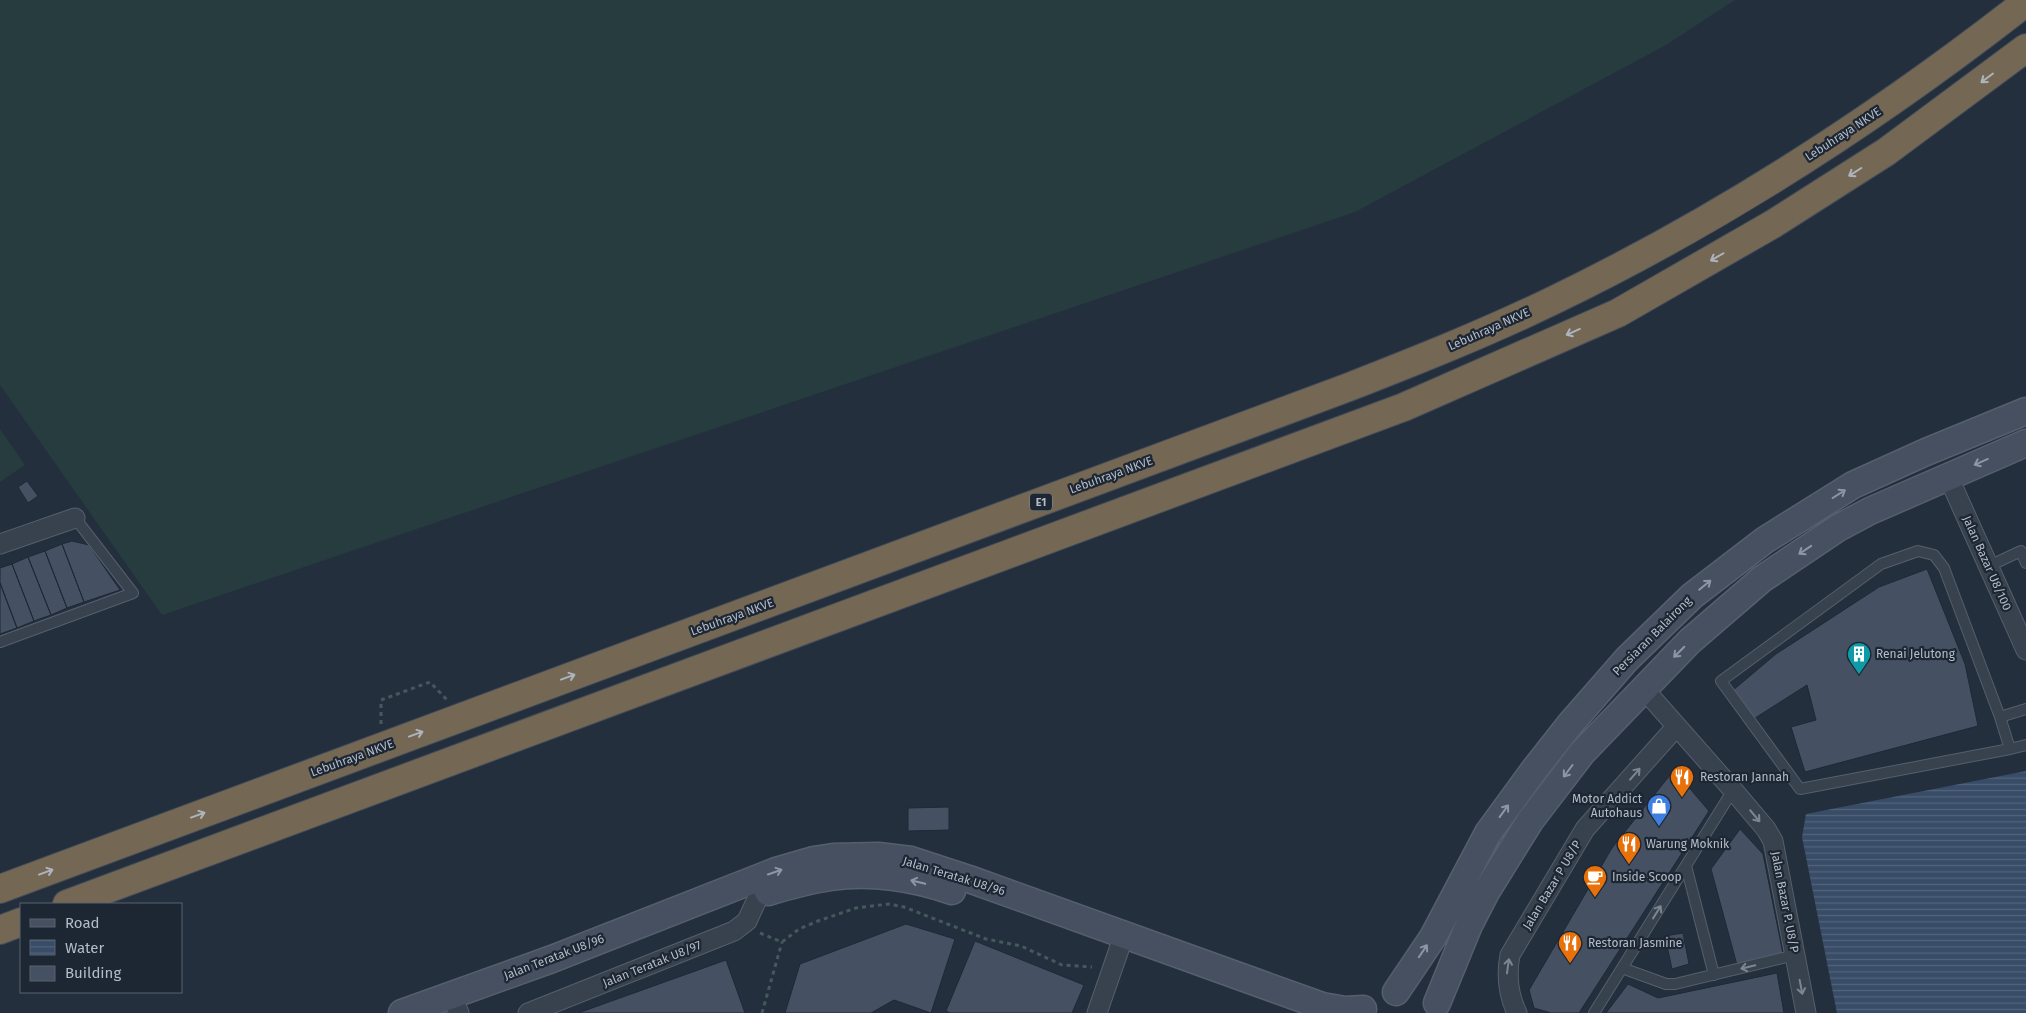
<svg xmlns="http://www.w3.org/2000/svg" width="2026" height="1013" viewBox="0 0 2026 1013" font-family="'Fira Sans',sans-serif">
<defs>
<pattern id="water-rules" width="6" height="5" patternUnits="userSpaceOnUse" patternTransform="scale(1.25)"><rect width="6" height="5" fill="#394c67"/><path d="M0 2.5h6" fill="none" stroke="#53647b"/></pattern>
</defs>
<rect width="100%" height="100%" fill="#242f3e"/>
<path fill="#263c3f" d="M 0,0 L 1735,0 L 1666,45 L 1355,212 L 162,615 L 0,385 Z
M 0,429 L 25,465 L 0,482 Z"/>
<path fill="url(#water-rules)" d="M 2026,771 L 2026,1013 L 1837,1013 L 1802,837 L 1806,814 Z"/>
<path fill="#455162" stroke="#1f2835" d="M 27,481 L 38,496 L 28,503 L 18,487 Z
M 72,541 L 89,545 L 120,590 L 84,602 L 62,544 Z
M 62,544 L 84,602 L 67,608 L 45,551 Z
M 45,551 L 67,608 L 51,615 L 28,557 Z
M 28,557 L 51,615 L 34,621 L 12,564 Z
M 12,564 L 34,621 L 17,628 L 0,583 L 0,568 Z
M 1927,569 L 1965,664 L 1978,726 L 1805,772 L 1791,727 L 1816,720 L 1807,685 L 1752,720 L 1732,691 L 1776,654 L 1879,587 Z
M 0,583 L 17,628 L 0,634 Z
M 1674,770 L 1709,811 L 1579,1013 L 1551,1013 L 1534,1008 L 1529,990 L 1612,848 Z
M 949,807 L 949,830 L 908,831 L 908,808 Z
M 1740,829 L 1763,854 L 1783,954 L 1737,965 L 1711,869 Z
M 906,924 L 955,939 L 931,1013 L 894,1000 L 871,1013 L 785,1013 L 800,964 Z
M 1683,933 L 1689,964 L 1672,969 L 1665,936 Z
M 975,941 L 1084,985 L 1072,1013 L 950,1013 L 946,1011 Z
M 726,960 L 745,1013 L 578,1013 Z
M 1777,973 L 1784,1013 L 1606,1013 L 1628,984 L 1658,998 Z"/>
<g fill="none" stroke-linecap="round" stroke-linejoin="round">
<g stroke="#565f6c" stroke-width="12">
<path id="lane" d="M 1918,551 L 1934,555 L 1944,568 L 2000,717 L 2010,749 L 1800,789 L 1721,681 L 1881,564 Z
M 1989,566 L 2021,551 L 2026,563
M 0,642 L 133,593 L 75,518
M 2000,717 L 2026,709
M 2010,749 L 2026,745
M 1686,866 L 1714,975
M 1622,968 L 1666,984 L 1675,984 L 1795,955
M 1594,1013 L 1733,790"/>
</g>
<g stroke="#565f6c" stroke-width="21">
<path id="street" d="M 1948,476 L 2026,650
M 0,544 L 75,518
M 1643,688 L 1733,790 L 1766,829 L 1773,841 L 1806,1013
M 451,995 L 459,1013
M 528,1013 L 734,931 L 747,921 L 759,895
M 1097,1013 L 1124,935
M 1517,1013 C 1508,994 1506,976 1510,955 L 1585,829 L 1676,727"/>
</g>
<g stroke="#565f6c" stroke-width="29">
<path id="secondary" d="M 768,892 C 788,886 809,880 831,877 C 871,871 915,878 952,891
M 1396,992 L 1433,937 L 1488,833 L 1534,770 L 1571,723 L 1627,659 L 1692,596 L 1765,540 L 1853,485 L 1926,452 L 2026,411
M 1437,1003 L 1469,925 L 1486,892 L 1530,821 L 1582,753 L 1690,641 L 1762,579 L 1838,528 L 1870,511 L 2026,443
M 402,1013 L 552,959 L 776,871 L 814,860 L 833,857 L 878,856 L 911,860 L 969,879 L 1322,1006 L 1345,1010 L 1363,1009"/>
</g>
<g stroke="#434c59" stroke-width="30">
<path id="highway" d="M 0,889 L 1349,387 C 1418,360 1486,333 1552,301 C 1720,220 1879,117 2026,2
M 67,904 L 1404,407 L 1618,313 L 1773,224 L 1886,152 L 2026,48
M 0,930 L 21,922"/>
</g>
<path stroke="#44595c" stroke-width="3" stroke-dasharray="4 4" stroke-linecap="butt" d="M 381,724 L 381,700 L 430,682 L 447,700
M 760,933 L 782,942 L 799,929 L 818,921 L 856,908 L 889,904 L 904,907 L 986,939 L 1021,946 L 1062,965 L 1092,967
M 762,1013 L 782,942"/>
<use href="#lane" stroke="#38414e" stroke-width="10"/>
<use href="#street" stroke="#38414e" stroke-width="19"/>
<use href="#secondary" stroke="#465061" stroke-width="26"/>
<use href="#highway" stroke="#746855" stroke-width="28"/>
</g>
<defs><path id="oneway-shaft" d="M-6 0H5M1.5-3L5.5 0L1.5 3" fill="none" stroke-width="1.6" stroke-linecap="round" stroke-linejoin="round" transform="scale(1.25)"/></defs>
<g stroke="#aeb4bd">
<use href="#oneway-shaft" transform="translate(1987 78) rotate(143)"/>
<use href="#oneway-shaft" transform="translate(1855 172) rotate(148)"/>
<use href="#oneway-shaft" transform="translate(1717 257) rotate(150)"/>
<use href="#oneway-shaft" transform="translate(1573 332) rotate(156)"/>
<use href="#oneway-shaft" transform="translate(568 677) rotate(-20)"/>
<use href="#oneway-shaft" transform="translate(416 734) rotate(-20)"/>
<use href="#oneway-shaft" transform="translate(198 815) rotate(-20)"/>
<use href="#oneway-shaft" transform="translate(46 872) rotate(-20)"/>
</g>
<g stroke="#8e96a5">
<use href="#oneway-shaft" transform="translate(1981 462) rotate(156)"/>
<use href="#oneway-shaft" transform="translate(1839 494) rotate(-32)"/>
<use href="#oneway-shaft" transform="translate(1805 550) rotate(146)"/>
<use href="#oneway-shaft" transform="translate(1705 585) rotate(-39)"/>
<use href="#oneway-shaft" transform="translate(1679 652) rotate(135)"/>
<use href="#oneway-shaft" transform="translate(1568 771) rotate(127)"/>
<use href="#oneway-shaft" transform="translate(1504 811) rotate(-54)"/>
<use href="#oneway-shaft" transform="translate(775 872) rotate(-19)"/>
<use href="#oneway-shaft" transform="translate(918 882) rotate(-166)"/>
<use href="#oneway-shaft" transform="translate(1423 951) rotate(-56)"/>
</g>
<g stroke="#7c8592">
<use href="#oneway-shaft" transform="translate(1635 774) rotate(-49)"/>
<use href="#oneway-shaft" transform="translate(1755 816) rotate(50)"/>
<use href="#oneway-shaft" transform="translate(1657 912) rotate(-58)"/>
<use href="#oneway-shaft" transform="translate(1508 966) rotate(-82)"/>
<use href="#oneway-shaft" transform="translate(1748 967) rotate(166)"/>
<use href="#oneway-shaft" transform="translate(1801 987) rotate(79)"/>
</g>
<defs>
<g id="building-pin" transform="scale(1.25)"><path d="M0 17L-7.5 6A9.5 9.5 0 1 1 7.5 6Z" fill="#0f9aa8" stroke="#1d2633"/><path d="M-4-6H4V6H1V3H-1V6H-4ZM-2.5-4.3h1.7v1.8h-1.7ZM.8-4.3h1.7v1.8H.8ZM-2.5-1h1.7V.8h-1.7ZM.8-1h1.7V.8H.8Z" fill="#fff"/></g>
<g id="restaurant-pin" transform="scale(1.25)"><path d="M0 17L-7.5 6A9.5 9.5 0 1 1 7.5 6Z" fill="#e8710a" stroke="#1d2633"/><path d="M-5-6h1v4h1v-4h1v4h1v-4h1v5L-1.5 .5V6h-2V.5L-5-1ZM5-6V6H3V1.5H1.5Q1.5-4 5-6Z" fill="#fff"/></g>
<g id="shop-pin" transform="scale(1.25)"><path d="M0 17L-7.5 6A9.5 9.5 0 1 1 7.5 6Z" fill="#3f7fe0" stroke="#1d2633"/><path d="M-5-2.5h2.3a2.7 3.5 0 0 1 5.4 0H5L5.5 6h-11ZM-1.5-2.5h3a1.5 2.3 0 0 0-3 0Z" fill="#fff"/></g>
<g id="cafe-pin" transform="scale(1.25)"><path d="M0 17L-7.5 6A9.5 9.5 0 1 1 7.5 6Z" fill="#e8710a" stroke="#1d2633"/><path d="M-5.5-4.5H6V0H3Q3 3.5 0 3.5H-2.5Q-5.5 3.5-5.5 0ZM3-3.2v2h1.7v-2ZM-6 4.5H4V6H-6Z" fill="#fff"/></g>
</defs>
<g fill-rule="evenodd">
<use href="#building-pin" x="1859" y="654"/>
<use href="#restaurant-pin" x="1682" y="777"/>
<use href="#shop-pin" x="1659" y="806"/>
<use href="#restaurant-pin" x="1629" y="844"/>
<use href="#cafe-pin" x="1595" y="877"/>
<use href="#restaurant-pin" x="1570" y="943"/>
</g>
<g text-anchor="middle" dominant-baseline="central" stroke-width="4.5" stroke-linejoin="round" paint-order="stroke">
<rect fill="#1d2633" stroke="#878f9c" stroke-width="1" x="1030" y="493.5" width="22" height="17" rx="4"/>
<g font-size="11" font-weight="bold" fill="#b4bcc9">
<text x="1041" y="502">E1</text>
</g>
<g font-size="12" fill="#b4bcc9" stroke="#1d2633">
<text transform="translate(1843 134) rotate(-33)">Lebuhraya NKVE</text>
<text transform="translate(1489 329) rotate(-24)">Lebuhraya NKVE</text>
<text transform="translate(1111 475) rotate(-20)">Lebuhraya NKVE</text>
<text transform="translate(1987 563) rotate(66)">Jalan Bazar U8/100</text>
<text transform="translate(732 617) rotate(-20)">Lebuhraya NKVE</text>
<text transform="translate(1652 636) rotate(-45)">Persiaran Balairong</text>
<text transform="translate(352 758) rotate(-20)">Lebuhraya NKVE</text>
<text transform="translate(954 876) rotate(17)">Jalan Teratak U8/96</text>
<text transform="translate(1552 885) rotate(-59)">Jalan Bazar P U8/P</text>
<text transform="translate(1785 902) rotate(79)">Jalan Bazar P. U8/P</text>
<text transform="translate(554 957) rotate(-21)">Jalan Teratak U8/96</text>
<text transform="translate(652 964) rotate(-22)">Jalan Teratak U8/97</text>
</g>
<g font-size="12" fill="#b4bcc9" stroke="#1d2633" text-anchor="start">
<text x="1876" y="654">Renai Jelutong</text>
<text x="1700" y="777">Restoran Jannah</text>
<text x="1642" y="799" text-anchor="end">Motor Addict<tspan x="1642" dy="14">Autohaus</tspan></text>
<text x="1646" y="844">Warung Moknik</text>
<text x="1612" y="877">Inside Scoop</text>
<text x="1588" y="943">Restoran Jasmine</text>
</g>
</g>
<rect x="20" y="903" width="162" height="90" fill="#1d2633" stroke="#59626f"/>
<rect x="30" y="919" width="25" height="8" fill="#465061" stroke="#59626f"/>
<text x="65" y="928" font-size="15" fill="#b4bcc9">Road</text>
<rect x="30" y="940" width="25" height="15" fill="url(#water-rules)" stroke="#59626f"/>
<text x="65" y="953" font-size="15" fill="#b4bcc9">Water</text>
<rect x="30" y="966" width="25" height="15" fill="#455162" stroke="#59626f"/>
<text x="65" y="978" font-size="15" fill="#b4bcc9">Building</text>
</svg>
